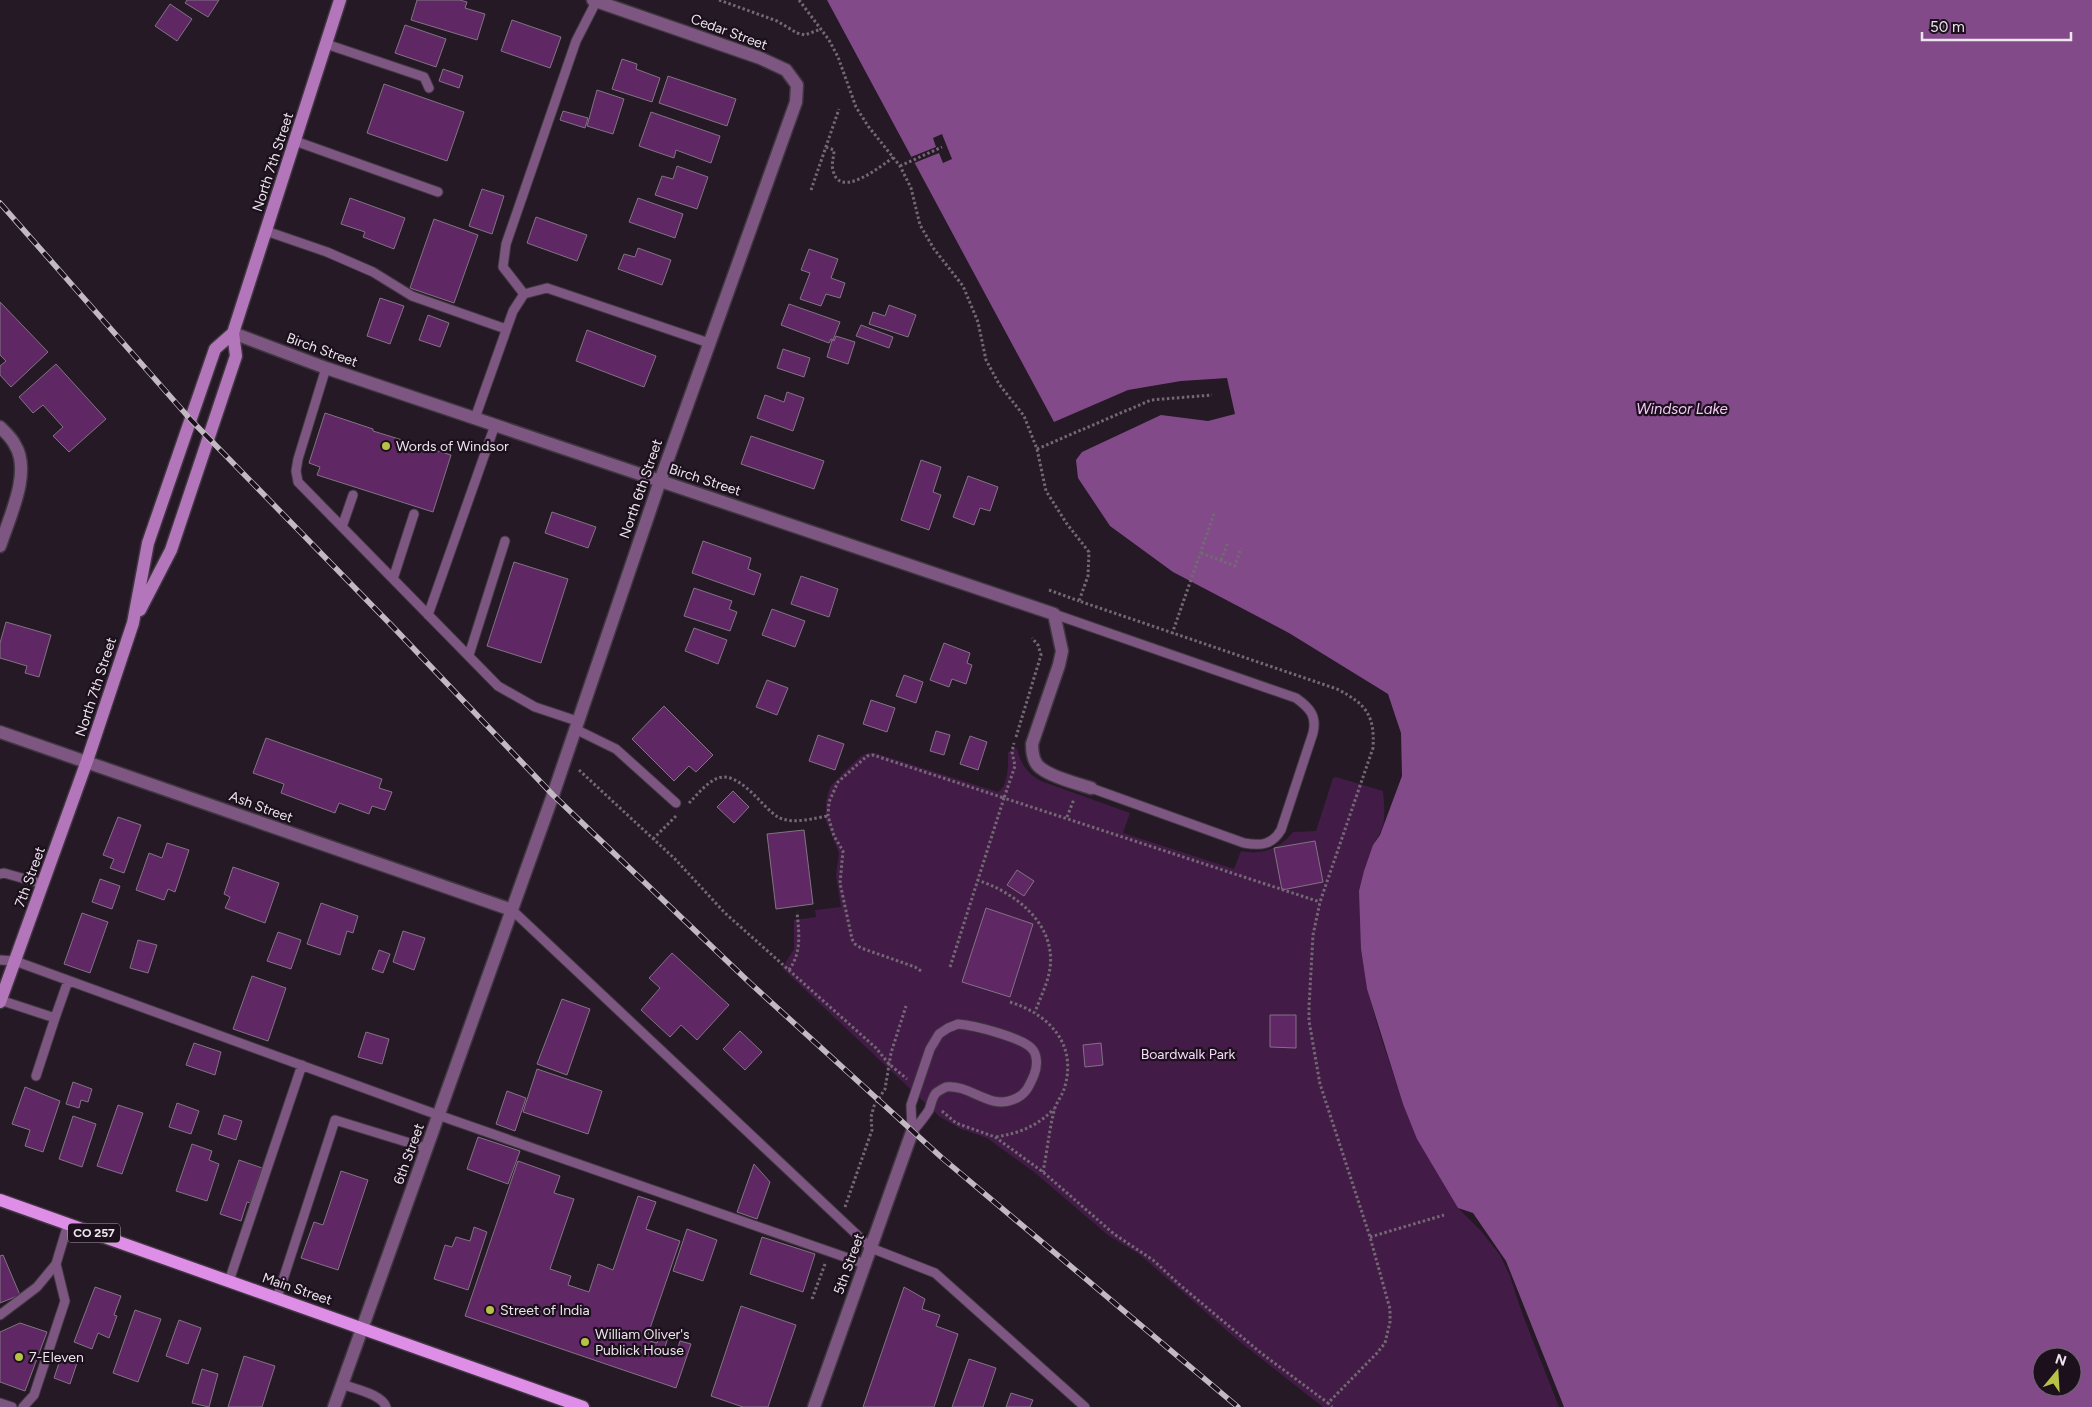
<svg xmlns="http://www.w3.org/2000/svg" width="2092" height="1407" viewBox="0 0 2092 1407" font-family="Figtree,sans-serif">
<rect width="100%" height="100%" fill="#241925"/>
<path fill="#431b47" d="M 1017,748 C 1020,763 1027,773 1041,781 L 1130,813 L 1123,833 L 1234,869 L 1241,851 C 1263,855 1279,849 1293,832 L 1316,831 L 1333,778 L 1336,777 L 1383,791 C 1385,815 1387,825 1373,845 L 1361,949 L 1367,989 L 1381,1037 L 1403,1104 L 1458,1208 L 1481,1231 L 1500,1255 L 1510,1276 L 1522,1313 L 1559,1407 L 1323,1407 L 1240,1342 L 1139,1254 L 1109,1236 L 1034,1172 L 987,1138 L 961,1129 L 940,1117 L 782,968 L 794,949 L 794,920 L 816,917 L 815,910 L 841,907 L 836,875 L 839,853 L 826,821 L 826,801 L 830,787 L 843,773 L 861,756 L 868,753 L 875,753 L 998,792 C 1009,785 1008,764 1008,752 Z"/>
<path fill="#834a8a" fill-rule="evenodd" d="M 827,0 L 2092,0 L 2092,1407 L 1564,1407 L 1506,1261 L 1473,1213 L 1458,1208 L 1417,1139 L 1403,1104 L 1367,989 L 1361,949 L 1359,891 L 1364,871 L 1373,845 L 1380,835 L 1402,776 L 1401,733 L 1388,694 L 1289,633 L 1173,572 L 1110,526 L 1078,478 L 1076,460 L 1082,452 L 1161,415 L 1208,421 L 1235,414 L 1227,378 L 1181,381 L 1128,390 L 1054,422 ZM 2042,1357 L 2072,1357 L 2072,1387 L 2042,1387 Z"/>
<path fill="#241925" d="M 942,134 L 952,159 L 943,163 L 939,153 L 914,163 L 911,157 L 936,147 L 933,138 Z"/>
<path fill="#5f2865" stroke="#817382" d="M 187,0 L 219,0 L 208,17 L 185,3 Z
M 417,0 L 460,0 L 467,2 L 465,8 L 485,14 L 477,40 L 411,20 Z
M 170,4 L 192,19 L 177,41 L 155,26 Z
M 512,20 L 561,37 L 550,68 L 501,51 Z
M 405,25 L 446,39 L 436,67 L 395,53 Z
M 622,59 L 637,64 L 636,69 L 660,78 L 652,102 L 612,89 Z
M 443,69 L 463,76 L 459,88 L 439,81 Z
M 668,76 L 736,99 L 727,126 L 659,103 Z
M 384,84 L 464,112 L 447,161 L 367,133 Z
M 597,90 L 624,99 L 613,134 L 587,126 Z
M 563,111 L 588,118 L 585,128 L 560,120 Z
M 651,112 L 720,136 L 711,163 L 676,150 L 674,158 L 639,146 Z
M 677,166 L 708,177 L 697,209 L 655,195 L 662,176 L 673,179 Z
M 482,189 L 504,196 L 492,234 L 469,226 Z
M 350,198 L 405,218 L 394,249 L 363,237 L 365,232 L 341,224 Z
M 638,198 L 683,214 L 675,238 L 629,222 Z
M 536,217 L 587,235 L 577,261 L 527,243 Z
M 434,219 L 478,235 L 454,303 L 410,288 Z
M 638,248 L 671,260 L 662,285 L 618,269 L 624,254 L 635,257 Z
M 809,249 L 838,259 L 831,278 L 845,283 L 840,298 L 826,294 L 821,306 L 800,299 L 810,273 L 801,270 Z
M 380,298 L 404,306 L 390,344 L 367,336 Z
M 0,302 L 48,352 L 11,387 L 0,375 L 0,366 L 6,361 L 0,355 Z
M 789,304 L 840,322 L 833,340 L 831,339 L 829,343 L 781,325 Z
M 889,305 L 916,315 L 908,337 L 869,324 L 873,312 L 885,316 Z
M 428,315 L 449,323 L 440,347 L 419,340 Z
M 861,325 L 893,337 L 889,348 L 856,336 Z
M 587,330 L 656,356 L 644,387 L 576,361 Z
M 836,336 L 855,342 L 848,364 L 827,357 L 832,340 L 834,341 Z
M 783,349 L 810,358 L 804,377 L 777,368 Z
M 56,364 L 106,419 L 69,452 L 53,436 L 63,427 L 43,405 L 33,413 L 19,397 Z
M 787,392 L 804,398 L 793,431 L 757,418 L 765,395 L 784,402 Z
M 325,413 L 373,429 L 373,431 L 451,455 L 433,512 L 317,475 L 320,467 L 309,463 Z
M 751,436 L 824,461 L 814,489 L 741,464 Z
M 921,460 L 941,467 L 933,492 L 941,495 L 929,530 L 901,520 Z
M 968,476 L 998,487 L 990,511 L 980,508 L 974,525 L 953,517 Z
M 552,512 L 596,527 L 588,548 L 545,533 Z
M 703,541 L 751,558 L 748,569 L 761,574 L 754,595 L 692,573 Z
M 514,562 L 568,579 L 541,663 L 487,646 Z
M 801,576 L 838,589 L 829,617 L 791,604 Z
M 694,588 L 732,601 L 729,609 L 737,612 L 730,631 L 684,616 Z
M 772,609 L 805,621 L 795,647 L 762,635 Z
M 6,622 L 51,635 L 39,677 L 25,673 L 27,666 L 0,658 L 0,643 Z
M 694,628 L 727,640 L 718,664 L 685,651 Z
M 944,643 L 970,653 L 967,663 L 972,665 L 966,684 L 952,679 L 949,687 L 930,680 Z
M 904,675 L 923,682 L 916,703 L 896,696 Z
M 767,680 L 788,688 L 777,715 L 756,707 Z
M 871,700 L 895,708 L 887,732 L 863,724 Z
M 664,706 L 713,755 L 696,772 L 689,766 L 674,781 L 632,739 Z
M 936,731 L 950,735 L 944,755 L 930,751 Z
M 818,735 L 844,744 L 835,770 L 809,761 Z
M 970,736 L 987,742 L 978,770 L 960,764 Z
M 266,738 L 382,779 L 379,788 L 392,792 L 385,810 L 372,806 L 369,814 L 339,803 L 335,813 L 281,793 L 284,784 L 253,773 Z
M 733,791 L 749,807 L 734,823 L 717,807 Z
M 118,817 L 141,825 L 124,873 L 110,868 L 114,859 L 103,855 Z
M 804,830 L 813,904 L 776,909 L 767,834 Z
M 1315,841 L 1323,882 L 1282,890 L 1274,848 Z
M 167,843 L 189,850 L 175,892 L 168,889 L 164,900 L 136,890 L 149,853 L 162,858 Z
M 233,867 L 279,883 L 265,923 L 225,908 L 230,897 L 224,894 Z
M 1017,870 L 1034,881 L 1024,896 L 1007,885 Z
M 100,879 L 120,886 L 112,909 L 92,902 Z
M 321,903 L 358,916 L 353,933 L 347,931 L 340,955 L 307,944 Z
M 986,908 L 1033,924 L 1010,997 L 962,982 Z
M 82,913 L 108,922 L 90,973 L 64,964 Z
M 403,931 L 425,938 L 414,970 L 393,962 Z
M 278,932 L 301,940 L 291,969 L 267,961 Z
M 138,940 L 157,945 L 148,973 L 130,968 Z
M 379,950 L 390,954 L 383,973 L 372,969 Z
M 672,953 L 729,1005 L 697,1040 L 681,1025 L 670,1037 L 641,1010 L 660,988 L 649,978 Z
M 252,976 L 286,988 L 268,1041 L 233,1029 Z
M 562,999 L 590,1009 L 567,1075 L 537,1064 Z
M 1270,1015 L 1296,1015 L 1296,1048 L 1270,1047 Z
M 740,1031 L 762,1052 L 745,1070 L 723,1049 Z
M 366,1032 L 389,1039 L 382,1064 L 358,1057 Z
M 194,1043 L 221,1052 L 215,1075 L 186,1065 Z
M 1101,1043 L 1103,1065 L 1085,1067 L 1083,1045 Z
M 537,1069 L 602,1091 L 588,1134 L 523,1112 Z
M 73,1082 L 92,1089 L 88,1102 L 81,1100 L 79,1108 L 66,1104 Z
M 25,1087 L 60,1101 L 43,1152 L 25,1146 L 30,1130 L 12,1124 Z
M 507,1091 L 526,1098 L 515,1131 L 496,1124 Z
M 177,1103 L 199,1111 L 191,1134 L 169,1127 Z
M 118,1105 L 143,1113 L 122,1174 L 97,1166 Z
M 224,1115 L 242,1121 L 236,1140 L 218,1134 Z
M 73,1116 L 96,1124 L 82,1167 L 59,1159 Z
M 478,1137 L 520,1151 L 508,1184 L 467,1169 Z
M 192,1144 L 212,1151 L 209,1160 L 219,1164 L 207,1201 L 176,1191 Z
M 239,1160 L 262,1168 L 250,1203 L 247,1202 L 241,1221 L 220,1214 Z
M 518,1161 L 560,1176 L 554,1193 L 574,1199 L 550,1269 L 571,1276 L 568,1285 L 589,1292 L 598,1264 L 613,1270 L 638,1196 L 656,1202 L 646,1229 L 680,1241 L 646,1340 L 657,1343 L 661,1332 L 669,1334 L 665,1347 L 677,1351 L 680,1341 L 691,1344 L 676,1388 L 465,1316 Z
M 754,1164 L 770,1182 L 757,1219 L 737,1212 Z
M 341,1171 L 368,1180 L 338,1270 L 301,1258 L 314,1222 L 323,1225 Z
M 474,1227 L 487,1232 L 468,1290 L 434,1279 L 445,1245 L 452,1247 L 456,1237 L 470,1241 Z
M 687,1229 L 717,1240 L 703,1281 L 673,1271 Z
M 762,1237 L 815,1254 L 803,1292 L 750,1274 Z
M 3,1255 L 20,1295 L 0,1303 L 0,1256 Z
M 95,1287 L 121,1296 L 114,1315 L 117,1316 L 109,1338 L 98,1333 L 92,1349 L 74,1342 Z
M 904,1287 L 925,1299 L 922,1309 L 940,1315 L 936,1326 L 958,1334 L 934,1407 L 863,1407 Z
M 741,1306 L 796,1325 L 768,1407 L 743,1407 L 711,1396 Z
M 135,1310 L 161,1319 L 138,1382 L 113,1373 Z
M 179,1320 L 201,1328 L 188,1364 L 166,1356 Z
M 20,1323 L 47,1332 L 25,1391 L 0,1382 L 0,1332 Z
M 244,1356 L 275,1366 L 262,1407 L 228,1407 Z
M 61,1357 L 77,1363 L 70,1384 L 54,1378 Z
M 969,1359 L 996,1368 L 983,1407 L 952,1407 Z
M 202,1369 L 218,1374 L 209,1407 L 192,1403 Z
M 1011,1393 L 1033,1400 L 1030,1407 L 1006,1407 Z"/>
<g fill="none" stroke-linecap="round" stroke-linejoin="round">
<g stroke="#403641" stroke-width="11">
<path id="lane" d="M 326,44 L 424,77 L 429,88
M 295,141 L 438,192
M 266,231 L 327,252 L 373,272 L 412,296 L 506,329
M 524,294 L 503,267 L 506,244 L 576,41 L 597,0
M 326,368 L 298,459 L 296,471 L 298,482 L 498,686 L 535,707 L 577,721
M 475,418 L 513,311 L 524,294 L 547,288 L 709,343
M 342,527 L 353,495
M 393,579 L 414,514
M 1054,614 L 1296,698 C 1310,708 1317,716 1313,733 L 1281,830 C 1272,845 1261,846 1244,843 L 1091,788
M 428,615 L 495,425
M 469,655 L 505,541
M 575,729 L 616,749 L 676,803
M 0,874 L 4,873 L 43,884
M 512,910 L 871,1248 L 935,1273 L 1085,1407
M 0,960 L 15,961 L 438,1115 L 865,1264
M 0,1000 L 55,1018 L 36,1076
M 55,1018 L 68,981
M 958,1024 C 973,1025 1025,1038 1033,1050 C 1038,1057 1037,1068 1034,1075 C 1029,1087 1025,1096 1012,1100 C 989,1109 969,1084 946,1087 C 944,1088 938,1091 936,1093 C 932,1097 931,1105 929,1110 C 924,1118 918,1125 912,1132 L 911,1105 L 930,1049 L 939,1034 L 948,1028 Z
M 229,1281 L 302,1065
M 277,1298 L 335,1120 L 426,1148
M 0,1315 L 37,1287 L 56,1264 L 68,1224
M 342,1384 C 354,1389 382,1394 386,1407
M 0,1403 L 12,1407
M 23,1407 L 34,1395 L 65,1301 L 56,1264"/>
</g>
<g stroke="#403641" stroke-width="15">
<path id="street" d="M 233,333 L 326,368 L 1054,614 L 1062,651 L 1059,665 L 1032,744 C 1032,753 1033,764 1042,769 C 1052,777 1078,784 1091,788
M 0,427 C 5,432 12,438 15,445 C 32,472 9,518 0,546
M 0,732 L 512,910
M 334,1407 L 553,795 L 660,481 L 796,102 L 797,85 L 786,70 L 760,58 L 593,0
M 814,1407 L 912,1132"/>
</g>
<g stroke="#403641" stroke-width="15">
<path id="secondary" d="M 140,610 L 171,550 L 236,356 L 233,333 L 340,0
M 0,1002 L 87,761 L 133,623 L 148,543 L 215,349 L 233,333"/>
</g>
<g stroke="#403641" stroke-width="15">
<path id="primary" d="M 0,1200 L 583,1407"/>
</g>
<path stroke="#736974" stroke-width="3" stroke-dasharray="2.5 2.5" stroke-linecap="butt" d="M 719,0 L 777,21 L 797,33 L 805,35 L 821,29
M 799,0 L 829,40 L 838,57 L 856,107 L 868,126 L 900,166 L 911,188 L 920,225 L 934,249 L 963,286 L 978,322 L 986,360 L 999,384 L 1024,416 L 1037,449 L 1046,491 L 1067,524 L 1089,552 L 1088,576 L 1079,601 L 1337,689 C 1366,704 1375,715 1373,748 L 1320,902 L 1313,935 L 1309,1007 L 1309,1021 L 1320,1084 L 1370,1237 L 1390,1309 L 1390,1322 L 1385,1343 L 1377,1353 L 1328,1403 L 1332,1407
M 826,147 L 834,150 C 834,157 831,164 833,170 C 839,201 882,165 894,157
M 900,166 L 942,147
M 811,190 L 839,109
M 1037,449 L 1151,400 L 1212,395
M 1201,553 L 1235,566 L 1241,548
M 1221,560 L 1228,542
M 1049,590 L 1079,601
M 1172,634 L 1215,511
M 1016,737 L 1041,655 L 1038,645 L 1032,638
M 579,770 L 675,859 L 725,913 L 876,1048 L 889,1064 L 907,1079
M 689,803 C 696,796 703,787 712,781 C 736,764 761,807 778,817 C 792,825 814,818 828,816
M 1067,817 L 1074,799
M 653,839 L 676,816
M 977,880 C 1015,892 1056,924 1050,968 C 1048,983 1040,998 1035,1012
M 950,967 L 1004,798 L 1320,902
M 789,970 C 802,952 799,933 797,912
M 921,971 L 915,967 L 861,948 L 855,944 L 852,939 L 840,883 L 843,851 L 834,836 L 828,816 L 829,802 L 838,782 L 867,756 L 873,755 L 1004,798 L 1015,766 L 1012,752 L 1014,743
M 1010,1002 C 1048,1014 1077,1043 1065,1086 C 1063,1095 1056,1102 1054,1111 C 1049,1131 1047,1152 1043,1172
M 942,1111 L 956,1123 L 995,1137 L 1043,1172 L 1114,1234 L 1153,1260 L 1180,1285 L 1261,1353 L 1328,1403
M 996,1137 C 1020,1133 1037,1126 1054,1109
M 845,1207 L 872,1130 L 871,1117 L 874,1106 L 885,1089 L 891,1053 L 906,1006
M 1370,1237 L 1444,1215
M 812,1299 L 825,1264"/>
<use href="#lane" stroke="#7d5781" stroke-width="9"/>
<use href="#street" stroke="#7d5781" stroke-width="12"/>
<use href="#secondary" stroke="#b476ba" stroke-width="12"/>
<use href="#primary" stroke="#df8ee7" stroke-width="12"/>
<g stroke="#c2b9c3" stroke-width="5.5">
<path id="rail" d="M 0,203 L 191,420 L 395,629 L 553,795 L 750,983 L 941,1157 L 1238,1407"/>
</g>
<use href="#rail" stroke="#1b101c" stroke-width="4" stroke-dasharray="11" stroke-linecap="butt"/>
</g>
<g fill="#b7c147" stroke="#1b101c" stroke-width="2">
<circle cx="386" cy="446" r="5"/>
<circle cx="490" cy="1310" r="5"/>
<circle cx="585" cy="1342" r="5"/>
<circle cx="19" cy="1357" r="5"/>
</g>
<g text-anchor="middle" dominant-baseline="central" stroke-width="4.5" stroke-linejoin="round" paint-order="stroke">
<rect fill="#1b101c" stroke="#aea5af" stroke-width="1" x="68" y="1223.5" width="52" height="19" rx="4"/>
<g font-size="12" font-weight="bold" fill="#ede5ee">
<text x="94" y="1233">CO 257</text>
</g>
<g font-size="14" fill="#ede5ee" stroke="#1b101c">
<text transform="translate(729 32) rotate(20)">Cedar Street</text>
<text transform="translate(273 162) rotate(-72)">North 7th Street</text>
<text transform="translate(322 350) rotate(20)">Birch Street</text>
<text transform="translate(705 480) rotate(18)">Birch Street</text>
<text transform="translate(641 489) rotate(-71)">North 6th Street</text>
<text transform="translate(96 687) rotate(-72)">North 7th Street</text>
<text transform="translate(261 807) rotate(20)">Ash Street</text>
<text transform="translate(30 877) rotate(-70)">7th Street</text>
<text transform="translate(409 1154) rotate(-70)">6th Street</text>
<text transform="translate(849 1264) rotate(-70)">5th Street</text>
<text transform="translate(297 1289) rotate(19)">Main Street</text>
</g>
<g font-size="14" fill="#ede5ee" stroke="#1b101c" text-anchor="start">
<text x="396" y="446">Words of Windsor</text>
<text x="500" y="1310">Street of India</text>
<text x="595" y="1334">William Oliver's<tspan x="595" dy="16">Publick House</tspan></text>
<text x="29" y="1357">7-Eleven</text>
</g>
<g font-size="14" fill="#f8d8fb" stroke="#1b101c">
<text x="1188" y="1054">Boardwalk Park</text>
</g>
<g font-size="15" font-style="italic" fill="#f6c6fa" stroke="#1b101c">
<text x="1682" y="409">Windsor Lake</text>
</g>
</g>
<g transform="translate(2057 1372) rotate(18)"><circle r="24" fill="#1b101c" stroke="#6f6570"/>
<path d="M0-4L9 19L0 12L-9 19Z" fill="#b7c147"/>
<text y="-8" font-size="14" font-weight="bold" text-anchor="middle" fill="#ede5ee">N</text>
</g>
<path d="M1922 32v8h149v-8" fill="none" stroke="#ede5ee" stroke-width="2.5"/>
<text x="1930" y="32" font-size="15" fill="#ede5ee" stroke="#1b101c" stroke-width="4" paint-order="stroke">50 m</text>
</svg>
